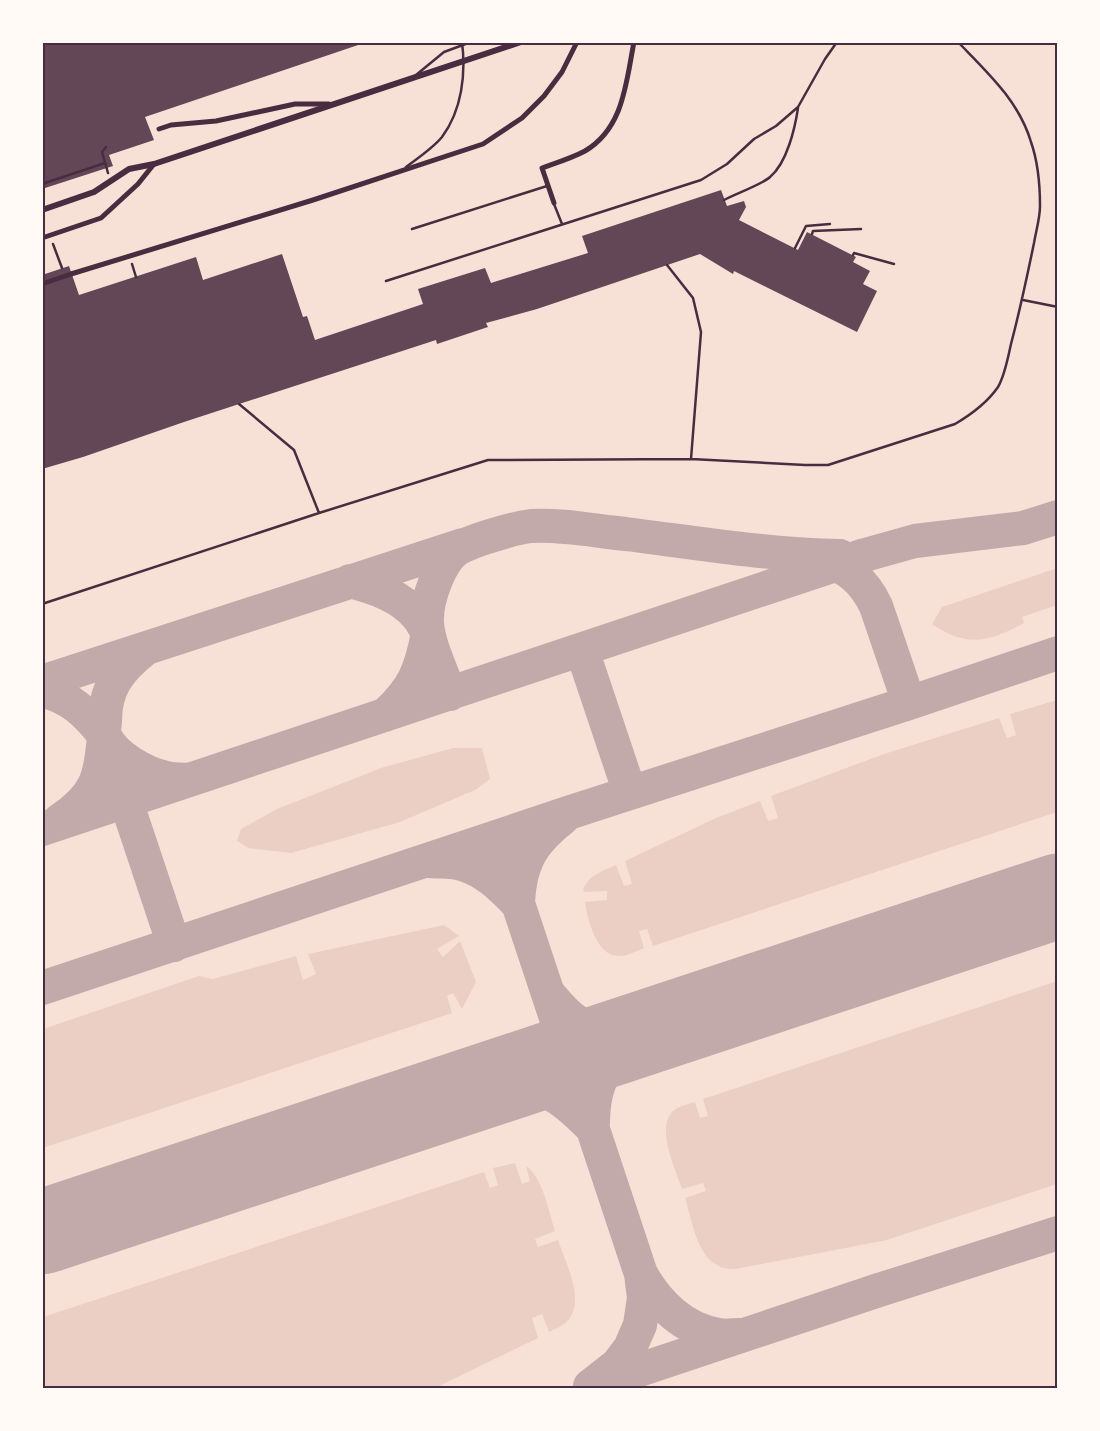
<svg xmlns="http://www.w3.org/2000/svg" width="1100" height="1431" viewBox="0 0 1100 1431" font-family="'Zilla Slab',serif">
<rect width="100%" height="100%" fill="#f7e1d7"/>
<path fill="#ebcfc5" d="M 1057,568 L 1057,605 L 1022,617 L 1024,623 C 989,642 966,648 932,624 L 942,607 Z
M 1057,700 L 1057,812 L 653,946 L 647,929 L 639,931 L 644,948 C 636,951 626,957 618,956 C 597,956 587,919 585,902 L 607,900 L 607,891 L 585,892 L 583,891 C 587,875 603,871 616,865 L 624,886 L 632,884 L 625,861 L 716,818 L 760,801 L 768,821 L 778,818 L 771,796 L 884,754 L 999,718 L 1007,738 L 1016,735 L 1010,714 Z
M 453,748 L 482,748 L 490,779 L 475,790 L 400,822 L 291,853 L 248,848 L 237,841 L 241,829 L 277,809 L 381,768 Z
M 444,925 L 459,936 L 437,949 L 443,957 L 460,941 L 476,982 L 462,1009 L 453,993 L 447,996 L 452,1013 L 43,1148 L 43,1029 L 199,976 L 213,979 L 296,956 L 303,980 L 316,974 L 308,954 Z
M 1057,981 L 1057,1184 L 887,1240 L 736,1269 C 698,1271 694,1226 685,1198 L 706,1191 L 703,1183 L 682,1189 C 676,1170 655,1128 673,1111 C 679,1106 688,1104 695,1102 L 700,1118 L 708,1116 L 703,1099 Z
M 515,1163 L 522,1184 L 530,1181 L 526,1166 C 543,1178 549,1212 555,1231 L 535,1239 L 538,1247 L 558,1240 C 565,1261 585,1300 569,1319 C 564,1325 556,1329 549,1332 L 542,1314 L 532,1318 L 538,1338 L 435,1388 L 43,1388 L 43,1317 L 484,1172 L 490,1188 L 498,1185 L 493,1168 Z"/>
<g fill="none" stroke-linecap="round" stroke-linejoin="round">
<path stroke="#c3aaaa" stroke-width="34" d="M 821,559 C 848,567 864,581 876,606 L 909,703
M 350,581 C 373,587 401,596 417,616 C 421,620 424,627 428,633 C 421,670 414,689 385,715
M 144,650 C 119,670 105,688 105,721 C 105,725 103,732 105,736 C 115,757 145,773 166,778 C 174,780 182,779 189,780
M 582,650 L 630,793
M 42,682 L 463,545
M 42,691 C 70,696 87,714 104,735 C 101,776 97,796 60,820
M 450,694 C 442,672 428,644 427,622 C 426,601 439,563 456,550 C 469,541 515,528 531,526 C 562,524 595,531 626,534 C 697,543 769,555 840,556
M 104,735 L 174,945
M 42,829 L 865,555 L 915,541 L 1023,528 L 1058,517
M 496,837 L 641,1274 L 644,1298 L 640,1325 L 630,1348 L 618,1364 L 590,1386
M 430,861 C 441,862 455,861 465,865 C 487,872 502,888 518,904
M 518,902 C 520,862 532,842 563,818
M 42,988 L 571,812 L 909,703 L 1058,653
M 548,993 C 556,1002 565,1014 576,1021 C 596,1033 621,1033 644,1033
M 494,1083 C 542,1084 558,1093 591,1127
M 593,1123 C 593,1077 609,1060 644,1033
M 641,1274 C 658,1304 684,1330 719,1335 C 725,1336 732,1335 739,1335
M 600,1383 L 879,1290 L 1058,1233"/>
<path stroke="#c3aaaa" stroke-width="85" d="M 42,1232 L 1058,896"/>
</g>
<path fill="#644757" d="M 42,42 L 364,42 L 364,43 L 145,117 L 154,140 L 109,155 L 113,166 L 42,189 Z
M 721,190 L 727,206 L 744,201 L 746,207 L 739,220 L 798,250 L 807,232 L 856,257 L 853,262 L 870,271 L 863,284 L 877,291 L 857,332 L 734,271 L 733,274 L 700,254 L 537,309 L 486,323 L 488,327 L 437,344 L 436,340 L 184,422 L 83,457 L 42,469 L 42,275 L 69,266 L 79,295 L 196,257 L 203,280 L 282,254 L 303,317 L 307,316 L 315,340 L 423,304 L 418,289 L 485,268 L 491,283 L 588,253 L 582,236 Z"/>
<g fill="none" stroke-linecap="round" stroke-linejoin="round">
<path stroke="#4a2c40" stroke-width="2.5" d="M 106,147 L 102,152 L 108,173
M 42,184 L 105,163
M 812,234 L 813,231 L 861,229
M 53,244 L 62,268
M 795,248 L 806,226 L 830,224
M 853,255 L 854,253 L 894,264
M 132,264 L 136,277"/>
<path stroke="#4a2c40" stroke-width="2.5" d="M 416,75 L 444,52 L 471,42
M 406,167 C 418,158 433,148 442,137 C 462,110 466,74 462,42
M 724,200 C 735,194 763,184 770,177 C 787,163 795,128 798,108
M 554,204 L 562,224
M 412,229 L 547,186
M 667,265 L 693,298 L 701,332 L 691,459
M 386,281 L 701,180 L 727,164 L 754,139 L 776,126 L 798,107 L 825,59 L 837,42
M 1023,300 L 1058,307
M 239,404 L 294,450 L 319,513
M 42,604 L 319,513 L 488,460 L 691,459 L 805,465 L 828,465 L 955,424 C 972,414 987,403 998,387 C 1005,375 1008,357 1011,344 C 1020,310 1027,277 1034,243 C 1036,231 1040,218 1040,206 C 1040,185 1038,162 1031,142 C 1019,101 987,72 958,42"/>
<path stroke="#4a2c40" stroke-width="5" d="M 159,129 L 171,125 L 216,121 L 295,104 L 329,104
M 554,203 L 542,168 C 556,163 572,158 585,151 C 624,128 626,82 634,42
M 42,238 L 101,218 L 138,184 L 154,164
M 42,284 L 71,274 L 313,200 L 483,144 L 522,118 L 544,96 L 562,72 L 577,42"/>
<path stroke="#4a2c40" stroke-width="6" d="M 42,210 L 94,192 L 129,169 L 154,164 L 521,42"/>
</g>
<rect width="1100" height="1431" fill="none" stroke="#fffaf5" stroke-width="88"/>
<rect x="44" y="44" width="1012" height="1343" fill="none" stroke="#4a2c40" stroke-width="2"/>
</svg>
